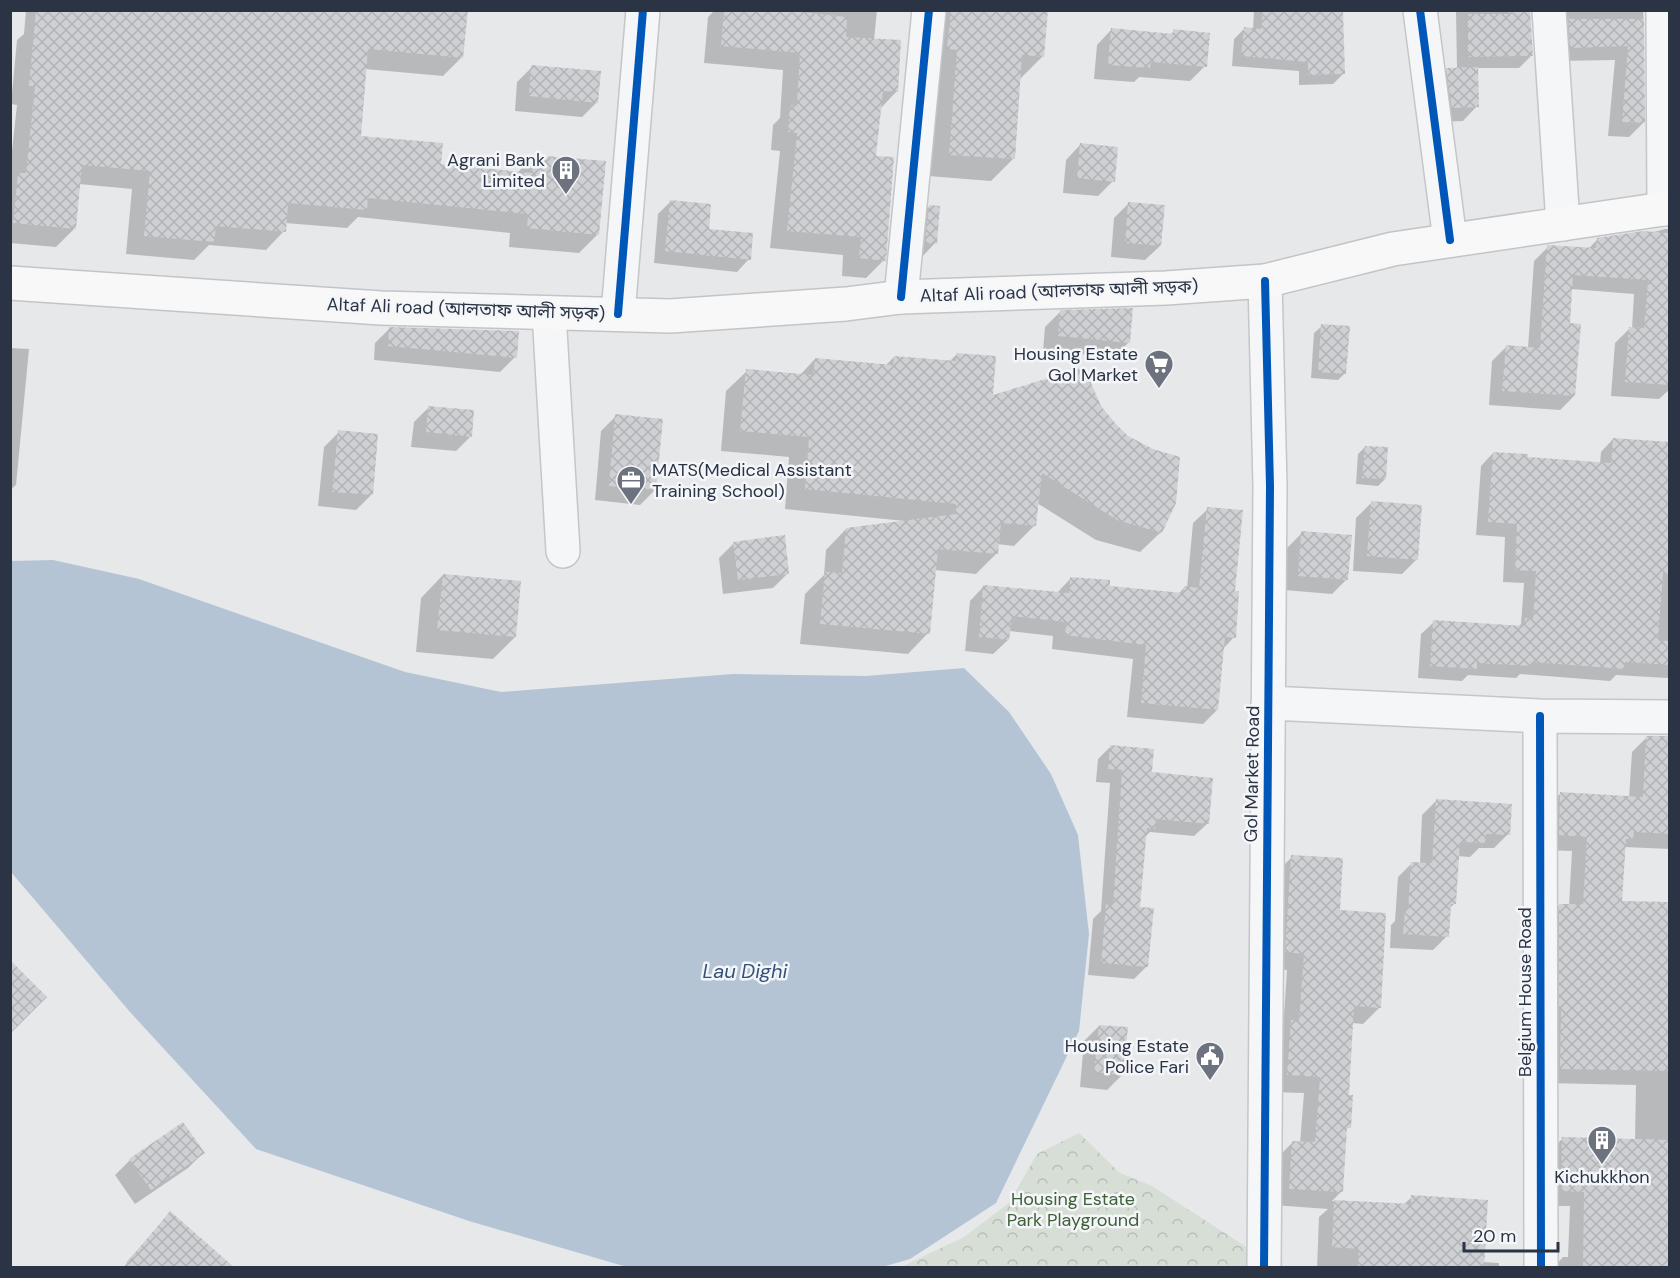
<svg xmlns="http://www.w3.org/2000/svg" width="1680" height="1278" viewBox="0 0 1680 1278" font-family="'DM Sans','Noto Sans Bengali',sans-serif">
<defs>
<pattern id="forest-crowns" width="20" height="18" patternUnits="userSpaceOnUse" patternTransform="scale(1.5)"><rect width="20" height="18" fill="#d6ded6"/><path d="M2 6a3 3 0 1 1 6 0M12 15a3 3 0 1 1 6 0" fill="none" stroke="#b8bfb9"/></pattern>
<pattern id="building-cross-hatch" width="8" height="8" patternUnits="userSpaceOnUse" patternTransform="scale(1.5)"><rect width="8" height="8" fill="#ced0d3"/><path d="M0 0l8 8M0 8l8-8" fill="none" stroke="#b1b3b6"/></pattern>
</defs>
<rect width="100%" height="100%" fill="#e6e8ea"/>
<path fill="url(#forest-crowns)" d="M 1079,1133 L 1120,1173 L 1152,1186 L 1251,1250 L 1251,1267 L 899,1268 L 964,1237 L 1009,1203 L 1037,1154 Z"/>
<path fill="#b4c4d5" d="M 53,560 L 139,579 L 405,672 L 501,692 L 733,674 L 866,676 L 964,668 L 1009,712 L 1051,774 L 1078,835 L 1089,934 L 1079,1031 L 996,1203 L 910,1259 L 882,1267 L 627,1267 L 469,1221 L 256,1149 L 130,1012 L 11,872 L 11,561 Z"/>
<path fill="#0003" d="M 26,10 L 192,10 L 462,57 L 443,76 L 365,69 L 359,137 L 440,166 L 517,173 L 534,156 L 598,234 L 579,253 L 509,247 L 510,233 L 358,217 L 347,228 L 285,223 L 284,231 L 266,250 L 209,245 L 194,260 L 126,254 L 132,189 L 79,184 L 75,228 L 56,247 L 10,243 L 10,169 L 17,105 L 11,104 L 17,40 L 24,34 Z
M 715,10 L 877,10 L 874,40 L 896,92 L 880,109 L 875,158 L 884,260 L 866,278 L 842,276 L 843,255 L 770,248 L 780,151 L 771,150 L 773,125 L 780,118 L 783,70 L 704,63 L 708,17 Z
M 925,10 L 1046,10 L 1042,57 L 1019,80 L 1014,158 L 991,181 L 928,176 Z
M 1254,10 L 1325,10 L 1343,74 L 1333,84 L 1299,85 L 1299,71 L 1232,66 L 1234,39 L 1244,29 L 1253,29 Z
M 1456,10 L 1529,10 L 1532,55 L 1519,68 L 1477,68 L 1477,106 L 1463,121 L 1437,122 L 1432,84 L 1447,70 L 1457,69 Z
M 1556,10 L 1643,10 L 1643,123 L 1629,137 L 1608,136 L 1615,60 L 1556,61 Z
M 1111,30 L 1170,35 L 1174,31 L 1205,66 L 1190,81 L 1139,77 L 1134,82 L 1094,79 L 1097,45 Z
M 532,67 L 597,102 L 582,117 L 515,111 L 517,82 Z
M 1080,145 L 1113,181 L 1098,196 L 1063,193 L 1066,160 Z
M 671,201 L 707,230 L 749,259 L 737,272 L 654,263 L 658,214 Z
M 1129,203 L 1160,246 L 1145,260 L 1111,257 L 1114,218 Z
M 929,207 L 935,243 L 921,258 L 914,222 Z
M 1665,229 L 1670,229 L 1670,389 L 1659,399 L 1611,396 L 1615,343 L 1629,329 L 1632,329 L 1634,294 L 1571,289 L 1568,324 L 1574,396 L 1560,410 L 1489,405 L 1492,361 L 1506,347 L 1528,348 L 1534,261 L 1548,247 L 1588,249 L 1598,239 L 1650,233 Z
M 1060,312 L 1129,342 L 1114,357 L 1043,351 L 1045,327 Z
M 1322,326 L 1345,373 L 1338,380 L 1311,378 L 1314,333 Z
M 390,328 L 515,357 L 500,372 L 374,360 L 375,343 Z
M 10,348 L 29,349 L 16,485 L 10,490 Z
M 957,354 L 991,397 L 1161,532 L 1140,552 L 1096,540 L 1037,503 L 1035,525 L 1014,546 L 997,544 L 997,553 L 976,574 L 934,570 L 928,633 L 908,654 L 800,644 L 805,594 L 824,575 L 826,550 L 846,529 L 905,521 L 785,509 L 789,457 L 721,451 L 726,391 L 747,371 L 799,376 L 815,359 L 885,366 L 894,357 L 949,362 Z
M 428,408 L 471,436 L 456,451 L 411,447 L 414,422 Z
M 616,416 L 655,490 L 640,505 L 595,500 L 601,431 Z
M 339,432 L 371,495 L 356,510 L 318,506 L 324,447 Z
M 1613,439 L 1670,443 L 1670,676 L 1667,678 L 1616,675 L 1610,681 L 1520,674 L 1516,678 L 1468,675 L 1462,681 L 1418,678 L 1421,634 L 1434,622 L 1518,627 L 1521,624 L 1524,583 L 1503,582 L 1505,537 L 1476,535 L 1481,466 L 1493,453 L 1526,459 L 1600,464 L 1601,452 Z
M 1365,447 L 1385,479 L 1378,486 L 1356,484 L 1358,454 Z
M 1371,503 L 1417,559 L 1402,574 L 1353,571 L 1356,518 Z
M 1208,509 L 1234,592 L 1234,637 L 1223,649 L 1217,710 L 1203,724 L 1127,717 L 1133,659 L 1052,649 L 1053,636 L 1009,631 L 1008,640 L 993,654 L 965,651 L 970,601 L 984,586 L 1056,594 L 1071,578 L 1108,587 L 1178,594 L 1184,588 L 1187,588 L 1193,523 Z
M 1302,533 L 1347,579 L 1332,594 L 1284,590 L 1287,548 Z
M 734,543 L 788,573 L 773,588 L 723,594 L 719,558 Z
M 443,575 L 515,637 L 493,659 L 416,652 L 421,598 Z
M 1647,737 L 1670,737 L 1670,849 L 1624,847 L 1620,902 L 1670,903 L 1670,1268 L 1553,1268 L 1563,1257 L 1568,1257 L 1570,1206 L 1546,1206 L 1547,1154 L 1562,1139 L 1635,1140 L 1636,1085 L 1546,1083 L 1545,920 L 1560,905 L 1569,905 L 1572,851 L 1544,850 L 1545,809 L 1560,794 L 1629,798 L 1632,752 Z
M 1111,746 L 1151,773 L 1208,823 L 1194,836 L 1150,832 L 1145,837 L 1139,908 L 1147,966 L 1134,979 L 1088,975 L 1093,919 L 1101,911 L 1110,783 L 1096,782 L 1098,759 Z
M 1436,801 L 1508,834 L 1494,848 L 1479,848 L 1470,857 L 1457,856 L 1455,903 L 1449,909 L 1447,936 L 1433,950 L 1390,948 L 1391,925 L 1395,921 L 1398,877 L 1412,863 L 1420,864 L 1422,815 Z
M 1292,857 L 1339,912 L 1380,1007 L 1363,1024 L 1352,1023 L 1347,1096 L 1349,1127 L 1345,1131 L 1342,1191 L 1332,1201 L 1403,1205 L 1412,1197 L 1483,1262 L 1499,1263 L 1499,1268 L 1317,1268 L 1319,1217 L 1328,1209 L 1273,1205 L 1276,1159 L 1293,1142 L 1300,1143 L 1304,1093 L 1271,1092 L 1274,1039 L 1283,1030 L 1287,970 L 1269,969 L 1275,874 Z
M 1099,1026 L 1122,1075 L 1107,1090 L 1080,1087 L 1084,1041 Z
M 203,1153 L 188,1168 L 135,1204 L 115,1175 L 130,1160 Z
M 170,1213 L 132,1268 L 126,1263 Z"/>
<path fill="url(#building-cross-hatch)" d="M 36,10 L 468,10 L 463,58 L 368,49 L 361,136 L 443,143 L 441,164 L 532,173 L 534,155 L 606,161 L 599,235 L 527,228 L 528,214 L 368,198 L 367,210 L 288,203 L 286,232 L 216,226 L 214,242 L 144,236 L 150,171 L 82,165 L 76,229 L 13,223 L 18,173 L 26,173 L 35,86 L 29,86 Z
M 724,10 L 783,10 L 847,17 L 846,37 L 901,40 L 898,92 L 883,91 L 876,156 L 894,157 L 886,261 L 859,258 L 861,237 L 787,231 L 797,133 L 788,132 L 790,105 L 797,106 L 800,53 L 721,46 Z
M 951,10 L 1048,10 L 1044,57 L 1022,55 L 1015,159 L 949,155 L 957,50 L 947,49 Z
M 1263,10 L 1343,10 L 1345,74 L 1308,75 L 1308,62 L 1241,56 L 1244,27 L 1261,29 Z
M 1509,10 L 1530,10 L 1533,56 L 1468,57 L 1468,14 L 1509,14 Z
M 1568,10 L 1569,19 L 1643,19 L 1644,10 L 1645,123 L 1622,122 L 1628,46 L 1570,48 Z
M 1111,28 L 1173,34 L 1173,29 L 1210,33 L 1207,67 L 1151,62 L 1150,68 L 1108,65 Z
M 531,65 L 601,71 L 598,103 L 529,96 Z
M 1478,67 L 1479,107 L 1452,108 L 1446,68 Z
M 1080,143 L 1118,147 L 1115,182 L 1077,178 Z
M 670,200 L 711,204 L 709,229 L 753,233 L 751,260 L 665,251 Z
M 1128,202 L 1165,205 L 1161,246 L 1125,243 Z
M 929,205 L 940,206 L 937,244 L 925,243 Z
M 1643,231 L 1670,233 L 1670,385 L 1625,382 L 1629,327 L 1644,328 L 1648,280 L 1573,275 L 1570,323 L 1581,324 L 1575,396 L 1502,391 L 1506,345 L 1540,348 L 1547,245 L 1596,248 L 1597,238 Z
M 1133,308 L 1130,343 L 1058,336 L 1060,310 Z
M 1321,324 L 1350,326 L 1346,374 L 1318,372 Z
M 389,327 L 519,331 L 517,358 L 388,346 Z
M 956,353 L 996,356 L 993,395 L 1084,367 L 1101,406 L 1116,424 L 1128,436 L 1153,449 L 1180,457 L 1176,503 L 1162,533 L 1117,520 L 1042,473 L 1036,526 L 1001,523 L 998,554 L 938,549 L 930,634 L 820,624 L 825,572 L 842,573 L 846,528 L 956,514 L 956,504 L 805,489 L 809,437 L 740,431 L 746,369 L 813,375 L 815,358 L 893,365 L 894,356 L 956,361 Z
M 428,406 L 474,410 L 472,437 L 426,432 Z
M 615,414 L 663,419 L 656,490 L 609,486 Z
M 338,430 L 378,434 L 373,495 L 332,492 Z
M 1613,438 L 1670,442 L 1670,574 L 1663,573 L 1658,640 L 1670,641 L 1670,665 L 1625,662 L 1624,669 L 1531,662 L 1531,666 L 1477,663 L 1477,669 L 1430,666 L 1433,620 L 1524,626 L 1525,618 L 1533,619 L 1536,571 L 1515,570 L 1517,524 L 1488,522 L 1493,452 L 1528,454 L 1528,457 L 1611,463 Z
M 1365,446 L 1388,447 L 1386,479 L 1362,478 Z
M 1371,501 L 1422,505 L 1418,560 L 1367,556 Z
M 1207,507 L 1243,510 L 1235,591 L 1239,591 L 1236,638 L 1225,637 L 1218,710 L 1141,703 L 1146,645 L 1065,635 L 1066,622 L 1012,616 L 1009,640 L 979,637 L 983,585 L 1069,593 L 1070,577 L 1110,580 L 1110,586 L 1183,593 L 1184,586 L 1199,588 Z
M 1301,531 L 1352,535 L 1348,580 L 1298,576 Z
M 785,535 L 789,574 L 738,580 L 733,542 Z
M 443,574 L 521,581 L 516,637 L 437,630 Z
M 1646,736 L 1670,736 L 1670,834 L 1634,832 L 1633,839 L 1626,839 L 1622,901 L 1670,902 L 1670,1071 L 1560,1069 L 1561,1010 L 1559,1010 L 1559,904 L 1583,904 L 1587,837 L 1559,835 L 1560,792 L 1643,797 Z
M 1110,745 L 1154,749 L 1152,772 L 1213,778 L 1209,824 L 1156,819 L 1155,829 L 1147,828 L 1140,907 L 1154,908 L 1148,967 L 1101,963 L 1106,904 L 1113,905 L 1122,770 L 1108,769 Z
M 1436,799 L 1512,804 L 1510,835 L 1486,834 L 1485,843 L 1460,842 L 1456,904 L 1451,904 L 1449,937 L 1403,934 L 1405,910 L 1408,910 L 1411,862 L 1432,863 Z
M 1291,855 L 1343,858 L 1340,910 L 1386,913 L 1381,1008 L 1354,1006 L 1349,1095 L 1353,1095 L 1351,1128 L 1347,1128 L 1343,1192 L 1289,1189 L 1292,1141 L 1315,1142 L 1320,1077 L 1287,1075 L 1291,1020 L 1299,1021 L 1304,954 L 1285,952 Z
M 10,960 L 47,997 L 10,1034 Z
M 1099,1025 L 1128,1027 L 1123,1075 L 1094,1072 Z
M 183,1122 L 205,1153 L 151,1190 L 129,1159 Z
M 1562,1137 L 1670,1140 L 1670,1268 L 1583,1268 L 1584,1192 L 1561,1191 Z
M 1411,1195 L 1488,1200 L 1484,1268 L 1358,1268 L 1359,1249 L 1332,1247 L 1334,1200 L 1411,1204 Z
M 170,1211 L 235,1268 L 123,1268 Z"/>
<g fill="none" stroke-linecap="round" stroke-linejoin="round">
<g stroke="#c4c6c8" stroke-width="36">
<path id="minor" d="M 1420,10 L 1450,240
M 1549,10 L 1563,224
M 1663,10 L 1664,209
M 901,297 L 929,10
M 549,313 L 563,551
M 618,314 L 643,10
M 1268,703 L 1540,716 L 1670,717
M 1540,716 L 1541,1268
M 1264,1268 L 1270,486 L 1265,281"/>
</g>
<g stroke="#c2c5c8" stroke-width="36">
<path id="major" d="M 10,283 L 381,308 L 670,316 L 846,304 L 901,297 L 1166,288 L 1265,281 L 1393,249 L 1670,208"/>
</g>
<use href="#minor" stroke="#f5f6f7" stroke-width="33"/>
<use href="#major" stroke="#f8f8f8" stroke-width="33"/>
<g stroke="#f4f6f9" stroke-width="11">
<path id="cycleway" d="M 1420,10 L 1450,240
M 901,297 L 929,10
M 618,314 L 643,10
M 1540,716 L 1541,1268
M 1264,1268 L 1270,486 L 1265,281"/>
</g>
<use href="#cycleway" stroke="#0057b8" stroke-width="8"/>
</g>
<defs>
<g id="building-pin" transform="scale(1.5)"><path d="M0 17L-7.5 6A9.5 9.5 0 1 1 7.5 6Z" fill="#6c737f" stroke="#f4f6f9"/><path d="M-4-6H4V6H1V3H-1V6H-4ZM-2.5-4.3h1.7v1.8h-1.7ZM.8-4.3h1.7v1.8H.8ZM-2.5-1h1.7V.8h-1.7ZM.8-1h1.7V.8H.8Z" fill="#fff"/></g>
<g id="supermarket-pin" transform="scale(1.5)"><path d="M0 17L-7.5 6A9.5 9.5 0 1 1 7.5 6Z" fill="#6c737f" stroke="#f4f6f9"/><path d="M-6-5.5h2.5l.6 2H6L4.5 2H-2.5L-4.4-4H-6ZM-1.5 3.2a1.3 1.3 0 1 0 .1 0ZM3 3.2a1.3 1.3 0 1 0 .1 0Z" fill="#fff"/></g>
<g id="office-pin" transform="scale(1.5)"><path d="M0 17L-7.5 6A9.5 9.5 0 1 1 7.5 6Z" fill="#6c737f" stroke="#f4f6f9"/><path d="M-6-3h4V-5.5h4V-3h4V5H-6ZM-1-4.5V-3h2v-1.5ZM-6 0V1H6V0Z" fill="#fff"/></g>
<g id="civic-pin" transform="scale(1.5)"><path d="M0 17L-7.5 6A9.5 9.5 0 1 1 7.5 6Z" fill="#6c737f" stroke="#f4f6f9"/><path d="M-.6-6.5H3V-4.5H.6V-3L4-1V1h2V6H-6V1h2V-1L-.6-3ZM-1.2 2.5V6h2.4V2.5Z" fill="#fff"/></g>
</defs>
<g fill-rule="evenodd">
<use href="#building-pin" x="566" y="170"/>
<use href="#supermarket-pin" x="1159" y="364"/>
<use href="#office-pin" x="631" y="480"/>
<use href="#civic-pin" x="1210" y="1056"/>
<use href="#building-pin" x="1602" y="1140"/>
</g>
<g text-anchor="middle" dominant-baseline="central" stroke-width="5" stroke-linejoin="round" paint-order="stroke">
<g font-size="18" fill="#2b3445" stroke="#f4f6f9" text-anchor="end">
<text x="545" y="160">Agrani Bank<tspan x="545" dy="21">Limited</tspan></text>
<text x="1138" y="354">Housing Estate<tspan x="1138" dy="21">Gol Market</tspan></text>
<text x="652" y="470" text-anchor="start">MATS(Medical Assistant<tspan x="652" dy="21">Training School)</tspan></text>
<text x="1189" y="1046">Housing Estate<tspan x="1189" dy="21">Police Fari</tspan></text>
<text x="1602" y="1177" text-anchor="middle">Kichukkhon</text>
</g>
<g font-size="18" fill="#2b3445" stroke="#f4f6f9">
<text transform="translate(1059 291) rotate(-2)">Altaf Ali road (আলতাফ আলী সড়ক)</text>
<text transform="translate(466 309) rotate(2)">Altaf Ali road (আলতাফ আলী সড়ক)</text>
<text transform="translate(1252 774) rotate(-89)">Gol Market Road</text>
<text transform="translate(1525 992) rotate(-90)">Belgium House Road</text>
</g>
<g font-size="18" fill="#3f6138" stroke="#f4f6f9">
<text x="1073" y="1199">Housing Estate<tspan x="1073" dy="21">Park Playground</tspan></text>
</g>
<g font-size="20" font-style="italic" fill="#34527a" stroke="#f4f6f9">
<text x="745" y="971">Lau Dighi</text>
</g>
</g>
<rect width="1680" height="1278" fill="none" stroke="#2b3445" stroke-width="24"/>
<path d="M1464 1242v9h94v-9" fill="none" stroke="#2b3445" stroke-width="3"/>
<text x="1473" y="1242" font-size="18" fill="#2b3445" stroke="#f4f6f9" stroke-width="4.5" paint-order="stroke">20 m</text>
</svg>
